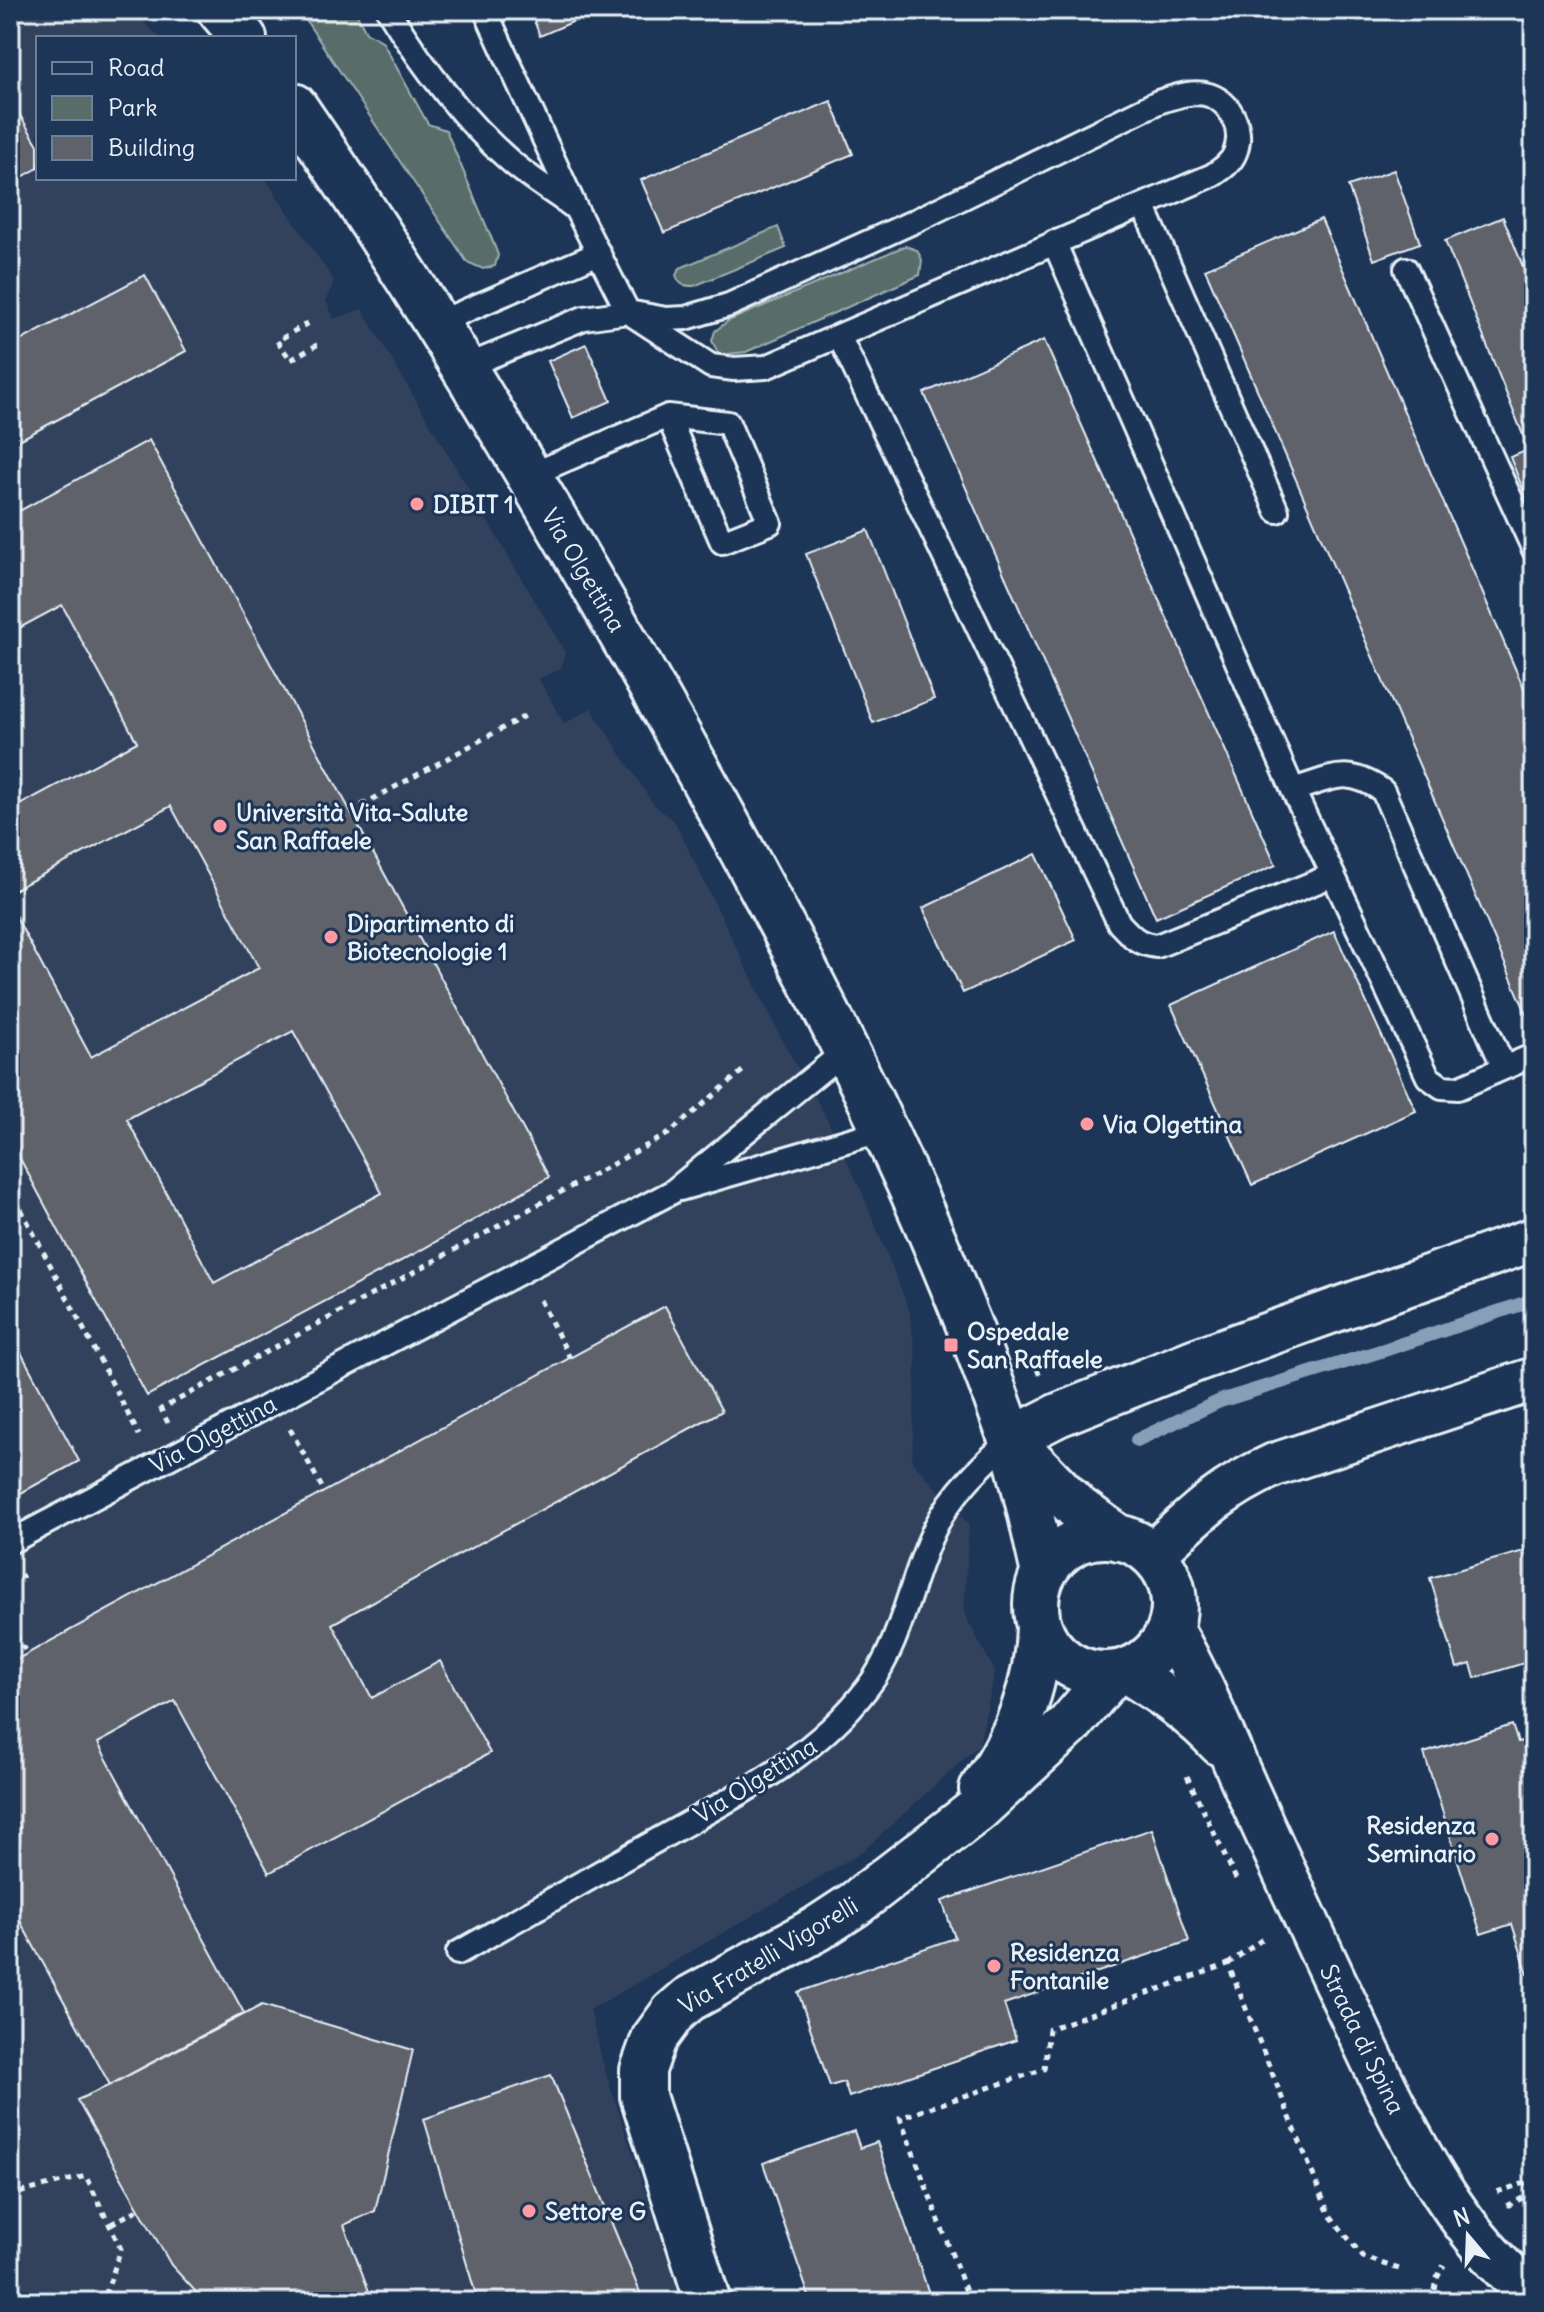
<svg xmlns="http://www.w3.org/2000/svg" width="1544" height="2312" viewBox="0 0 1544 2312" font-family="Delius,sans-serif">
<rect width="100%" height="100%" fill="#1d3557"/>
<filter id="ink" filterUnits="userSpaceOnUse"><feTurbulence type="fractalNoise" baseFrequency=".0125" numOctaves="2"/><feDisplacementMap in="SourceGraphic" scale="16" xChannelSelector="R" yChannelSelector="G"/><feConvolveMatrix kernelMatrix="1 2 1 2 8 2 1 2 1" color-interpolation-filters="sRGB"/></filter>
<g filter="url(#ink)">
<path fill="#31425d" d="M 10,10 L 131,10 L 160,38 L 38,38 L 38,178 L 265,178 L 334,281 L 326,300 L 334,319 L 362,309 L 565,652 L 561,668 L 539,679 L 564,724 L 591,708 L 654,805 L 675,822 L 782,1040 L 824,1113 L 862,1192 L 909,1309 L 916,1358 L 912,1461 L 969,1525 L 964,1613 L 995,1672 L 979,1745 L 861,1853 L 590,2010 L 605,2071 L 682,2302 L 10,2302 Z"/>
<path fill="#586d69" stroke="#a0afb0" stroke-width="2" d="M 299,10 L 355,10 L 366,32 L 382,41 L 428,124 L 446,130 L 491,237 L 498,255 L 495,266 L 483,269 L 467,262 Z
M 778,227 L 786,248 L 694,286 C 684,286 679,285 676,275 L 680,268 Z
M 905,246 L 917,250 L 922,260 L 920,275 L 746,352 L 719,355 L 712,341 L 715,331 L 728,321 Z"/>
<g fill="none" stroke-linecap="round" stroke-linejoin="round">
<path stroke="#87a0b8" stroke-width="14" d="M 1137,1440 L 1220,1401 L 1384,1350 L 1534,1300"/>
</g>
<path fill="#5f626a" stroke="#e8f1f8" stroke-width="2" fill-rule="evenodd" d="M 530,10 L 600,10 L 540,36 Z
M 10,99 L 38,145 L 38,168 L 10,184 Z
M 831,101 L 853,154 L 664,233 L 641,180 Z
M 1394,170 L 1420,243 L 1374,260 L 1348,186 Z
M 1503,217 L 1534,294 L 1534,325 L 1527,328 L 1534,345 L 1534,517 L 1510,457 L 1529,450 L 1445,241 Z
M 1321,219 L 1534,712 L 1534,1031 L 1205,269 Z
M 145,275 L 186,351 L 10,445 L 10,346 Z
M 1044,340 L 1276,865 L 1156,918 L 924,393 Z
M 586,344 L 611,401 L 573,418 L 548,361 Z
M 149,440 L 549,1177 L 414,1254 L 147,1396 L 10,1140 L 10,906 L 91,1057 L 259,968 L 171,806 L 10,892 L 10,810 L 137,742 L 62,605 L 10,633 L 10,516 ZM 293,1031 L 382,1193 L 214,1283 L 127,1119 Z
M 868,530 L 934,699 L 873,723 L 806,554 Z
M 1036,854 L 1076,940 L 963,993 L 923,908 Z
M 1334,931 L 1416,1111 L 1252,1185 L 1171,1005 Z
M 665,1306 L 722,1411 L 332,1624 L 372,1698 L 440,1661 L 490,1753 L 269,1873 L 175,1701 L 98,1743 L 244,2013 L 110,2085 L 10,1903 L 10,1663 Z
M 10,1332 L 79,1461 L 10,1499 Z
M 1534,1548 L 1534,1660 L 1475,1678 L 1471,1664 L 1457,1668 L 1430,1578 Z
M 1512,1725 L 1518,1742 L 1533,1738 L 1534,1743 L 1534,1993 L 1512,1924 L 1481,1934 L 1424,1753 Z
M 1152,1829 L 1189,1941 L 1004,2004 L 1016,2040 L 849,2097 L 844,2082 L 830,2086 L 798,1992 L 955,1938 L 942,1901 Z
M 262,2005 L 413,2050 L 375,2211 L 344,2225 L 373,2302 L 200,2302 L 196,2292 L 171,2265 L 77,2100 L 110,2085 Z
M 551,2075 L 644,2302 L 478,2302 L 424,2119 Z
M 854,2131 L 860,2148 L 877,2142 L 932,2302 L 811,2302 L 763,2163 Z"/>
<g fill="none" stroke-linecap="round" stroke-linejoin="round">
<g stroke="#e8f1f8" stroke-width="28">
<path id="lane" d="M 388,10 C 421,64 462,119 509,160 C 529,178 553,192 575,208
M 1143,205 L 1277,511
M 1054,242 L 1293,790 L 1428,1077 L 1442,1087 L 1458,1088 L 1534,1055
M 1406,269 L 1534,550
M 435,324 L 599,253
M 840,338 L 1119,923 C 1132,937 1138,944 1157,946 L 1333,875
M 462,368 L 584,318 L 628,312 L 666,319 L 686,318 L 729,305 L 915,221 L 1158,102 C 1174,97 1193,90 1209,95 C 1232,103 1244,130 1235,153 C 1231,163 1222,169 1213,175 L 766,367 L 734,369 L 711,366 L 628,312 L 576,209 L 485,10
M 528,476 L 668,416 L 722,542 L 770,523 L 728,423 L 668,416
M 1293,790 C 1333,778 1346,766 1383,791 L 1504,1068
M 680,1189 L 884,1130
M 10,1542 L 672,1192 L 845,1051
M 458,1953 C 525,1915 592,1877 659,1839 C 734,1797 815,1758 868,1687 C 903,1641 910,1577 936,1526 C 953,1492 983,1464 1011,1439"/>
</g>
<g stroke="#e8f1f8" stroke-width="48">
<path id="street" d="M 1011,1439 L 1058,1415 L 1196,1360 L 1534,1239
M 1153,1554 C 1196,1514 1219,1490 1274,1465 L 1534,1379
M 1171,1628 C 1201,1680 1222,1734 1246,1788 C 1285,1874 1325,1961 1366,2047 C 1408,2136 1455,2233 1534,2296
M 1127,1672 C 1161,1693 1193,1714 1220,1744"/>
</g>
<g stroke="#e8f1f8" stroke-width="50">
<path id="secondary" d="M 220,10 L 244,38
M 294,106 C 441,320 574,547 700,774 C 818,987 930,1205 1010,1436 C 1025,1480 1033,1527 1044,1573
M 1015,1444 L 1076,1507 L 1119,1538
M1036 1605a69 69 0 1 1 138 0a69 69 0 1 1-138 0Z
M 982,1789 C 1016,1740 1038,1687 1039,1626
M 708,2302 L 643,2096 L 643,2070 L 654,2039 L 673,2013 L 689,1999 L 817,1929 L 855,1904 L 978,1809 L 1069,1725 L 1112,1674"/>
</g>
<path stroke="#e8f1f8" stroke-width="5" stroke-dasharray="6 6" stroke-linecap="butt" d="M 308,323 L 277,341 L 291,360 L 320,343
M 351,811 L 525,716
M 10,1188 L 139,1435
M 540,1300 L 570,1358
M 1032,1358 L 1041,1378
M 168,1423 L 161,1409 L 668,1134 L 746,1068
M 290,1429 L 324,1491
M 10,1583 L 24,1575
M 10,1624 L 27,1654
M 1187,1776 L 1236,1879
M 1228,1964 L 1264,1938 L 1262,1935
M 1497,2192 L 1534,2180
M 10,2200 L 22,2192 L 86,2176 L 121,2249 L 103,2302
M 1507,2206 L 1534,2192
M 111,2224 L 139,2209
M 970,2302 L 900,2118 L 1044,2069 L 1049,2029 L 1228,1964 L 1329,2214 L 1363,2257 L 1402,2270
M 1433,2302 L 1437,2278 L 1444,2265"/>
<use href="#lane" stroke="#1d3557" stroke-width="22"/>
<use href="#street" stroke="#1d3557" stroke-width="42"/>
<use href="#secondary" stroke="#1d3557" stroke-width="44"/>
</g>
</g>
<g fill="#ff9aa2" stroke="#1d3557" stroke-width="3">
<circle cx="417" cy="504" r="8"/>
<circle cx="220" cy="826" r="8"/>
<circle cx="331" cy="937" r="8"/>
<circle cx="1087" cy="1124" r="8"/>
<rect x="943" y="1337" width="16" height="16" rx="4"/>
<circle cx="1492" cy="1839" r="8"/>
<circle cx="994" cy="1966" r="8"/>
<circle cx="529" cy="2211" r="8"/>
</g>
<g text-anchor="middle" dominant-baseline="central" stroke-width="6" stroke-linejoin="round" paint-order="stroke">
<g font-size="24" font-weight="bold" fill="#e8f1f8" stroke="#1d3557" text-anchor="start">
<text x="433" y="504">DIBIT 1</text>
<text x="236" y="812">Università Vita-Salute<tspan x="236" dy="28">San Raffaele</tspan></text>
<text x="347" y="923">Dipartimento di<tspan x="347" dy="28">Biotecnologie 1</tspan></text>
<text x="1103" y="1124">Via Olgettina</text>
<text x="967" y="1331">Ospedale<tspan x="967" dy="28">San Raffaele</tspan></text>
<text x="1476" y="1825" text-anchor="end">Residenza<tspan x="1476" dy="28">Seminario</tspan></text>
<text x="1010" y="1952">Residenza<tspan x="1010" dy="28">Fontanile</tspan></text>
<text x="545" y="2211">Settore G</text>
</g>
<g font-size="24" fill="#e8f1f8" stroke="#1d3557">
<text transform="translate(584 570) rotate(59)">Via Olgettina</text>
<text transform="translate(213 1434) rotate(-28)">Via Olgettina</text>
<text transform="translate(755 1780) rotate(-32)">Via Olgettina</text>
<text transform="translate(768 1955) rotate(-31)">Via Fratelli Vigorelli</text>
<text transform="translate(1363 2039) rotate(64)">Strada di Spina</text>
</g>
</g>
<rect width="1544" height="2312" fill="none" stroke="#1d3557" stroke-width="40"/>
<rect x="20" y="20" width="1504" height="2272" fill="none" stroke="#e8f1f8" stroke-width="3" filter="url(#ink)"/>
<rect x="36" y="36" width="260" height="144" fill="#1d3557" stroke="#6e8097" stroke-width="2"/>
<rect x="52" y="62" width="40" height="12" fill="#1d3557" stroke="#6e8097" stroke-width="2"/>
<text x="108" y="76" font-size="24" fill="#e8f1f8">Road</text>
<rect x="52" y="96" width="40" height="24" fill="#586d69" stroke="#6e8097" stroke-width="2"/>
<text x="108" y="116" font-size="24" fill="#e8f1f8">Park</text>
<rect x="52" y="136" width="40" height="24" fill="#5f626a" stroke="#6e8097" stroke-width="2"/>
<text x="108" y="156" font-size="24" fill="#e8f1f8">Building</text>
<g transform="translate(1468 2236) rotate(341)" stroke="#1d3557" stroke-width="6" paint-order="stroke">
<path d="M0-6L14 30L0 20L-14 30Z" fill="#e8f1f8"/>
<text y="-12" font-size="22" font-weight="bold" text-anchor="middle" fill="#e8f1f8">N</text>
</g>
</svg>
